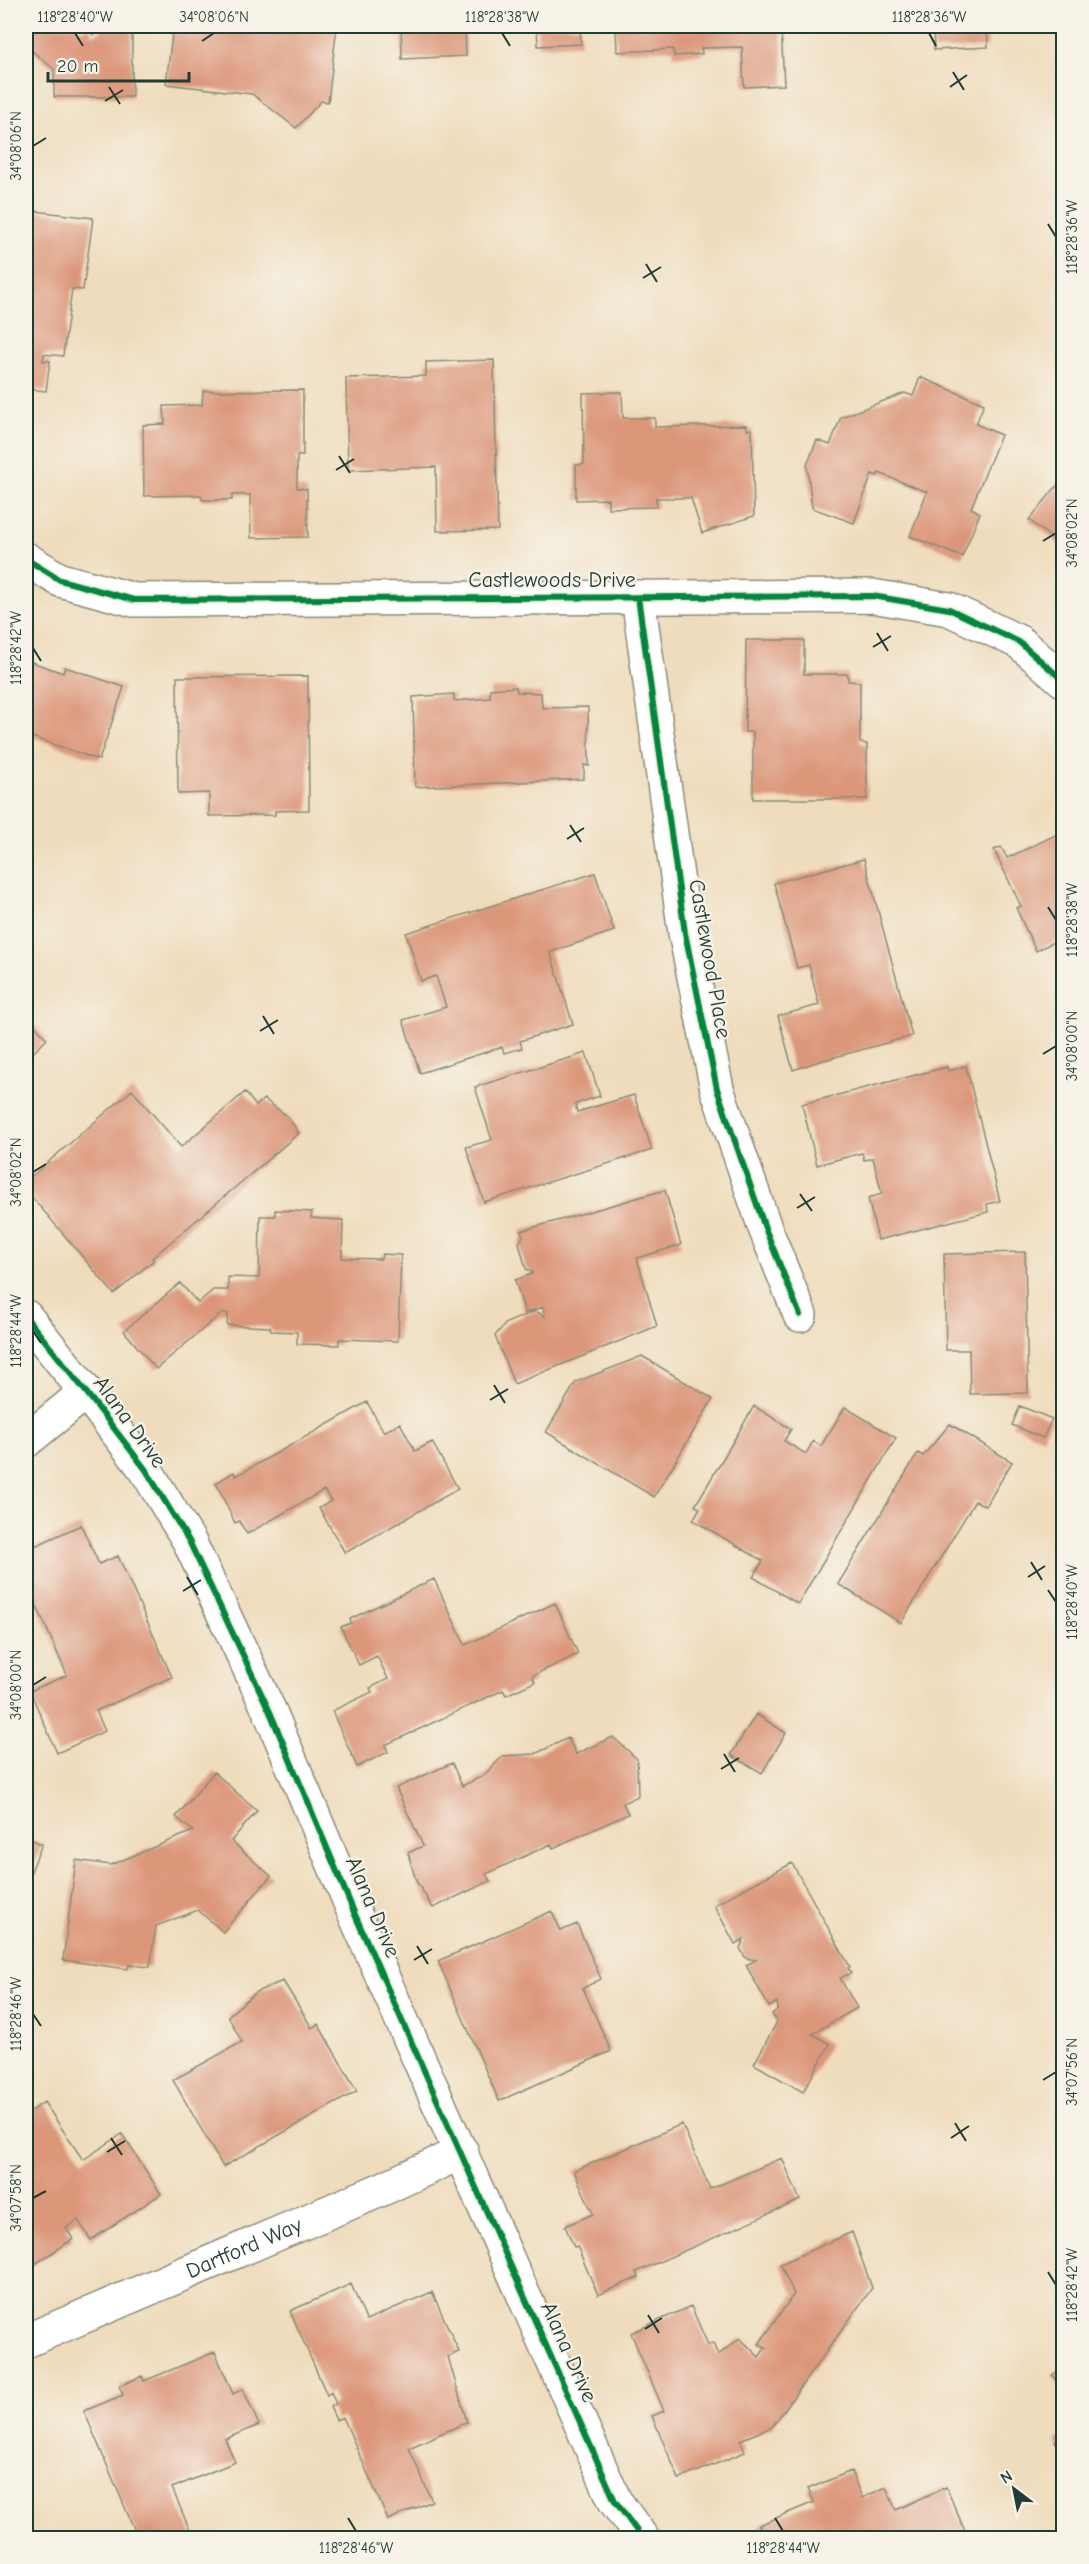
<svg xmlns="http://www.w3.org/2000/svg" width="1089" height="2564" viewBox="0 0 1089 2564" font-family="'Comic Neue',sans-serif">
<rect width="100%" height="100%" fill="#f7f3e8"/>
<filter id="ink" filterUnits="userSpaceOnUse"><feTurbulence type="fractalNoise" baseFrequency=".0167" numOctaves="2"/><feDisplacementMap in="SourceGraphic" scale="12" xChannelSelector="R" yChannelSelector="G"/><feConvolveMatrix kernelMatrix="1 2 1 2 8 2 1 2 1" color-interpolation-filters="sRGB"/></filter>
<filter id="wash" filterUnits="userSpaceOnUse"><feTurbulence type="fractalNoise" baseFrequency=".008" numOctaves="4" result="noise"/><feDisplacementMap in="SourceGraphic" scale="24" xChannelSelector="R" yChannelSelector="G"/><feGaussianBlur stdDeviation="1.35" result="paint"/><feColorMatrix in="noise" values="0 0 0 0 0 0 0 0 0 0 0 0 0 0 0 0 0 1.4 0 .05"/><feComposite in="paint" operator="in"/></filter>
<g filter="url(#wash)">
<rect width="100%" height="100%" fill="#efdcbc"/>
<g id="blocks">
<path fill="#dc977a" d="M 26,26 L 78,26 L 81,30 L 89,26 L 93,35 L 101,31 L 101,26 L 132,26 L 132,97 L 54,97 L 54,69 L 26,46 Z
M 173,26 L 337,26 L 328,102 L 321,101 L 296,128 L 252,94 L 166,84 Z
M 340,26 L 362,26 L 362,30 Z
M 401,26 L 465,26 L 466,56 L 402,59 Z
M 537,26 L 580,26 L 581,44 L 538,46 Z
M 616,26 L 781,26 L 784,85 L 744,87 L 742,47 L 701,48 L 702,54 L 674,56 L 673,49 L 617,52 Z
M 933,26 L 987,26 L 988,47 L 934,50 Z
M 26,210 L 93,218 L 83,290 L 72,289 L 63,356 L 44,354 L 43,361 L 50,361 L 46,391 L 26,389 Z
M 494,360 L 498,530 L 437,531 L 436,467 L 348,470 L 346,378 L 426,376 L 426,362 Z
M 920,377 L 984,404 L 976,424 L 1001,435 L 971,508 L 980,513 L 962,557 L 910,536 L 927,492 L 879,473 L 878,476 L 872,474 L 854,523 L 812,508 L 807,465 L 817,440 L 830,445 L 841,417 L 905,393 L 913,396 Z
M 303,390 L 303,456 L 297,456 L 297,488 L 307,489 L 308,537 L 251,538 L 250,495 L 232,495 L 232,500 L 202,500 L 201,495 L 144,496 L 143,425 L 165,424 L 164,406 L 202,405 L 203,391 Z
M 622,392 L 623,418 L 655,418 L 655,427 L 747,425 L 747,430 L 752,429 L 754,516 L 702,533 L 691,498 L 656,498 L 657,507 L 608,508 L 608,499 L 576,500 L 576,465 L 584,464 L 583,393 Z
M 1064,477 L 1064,548 L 1029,520 Z
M 746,640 L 804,640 L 804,674 L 848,674 L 848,681 L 860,682 L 860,743 L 867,744 L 867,799 L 753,799 L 753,732 L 745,732 Z
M 26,660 L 63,673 L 65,667 L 124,687 L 99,760 L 26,735 Z
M 308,676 L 309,810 L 275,811 L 275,815 L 209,816 L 209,793 L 178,794 L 177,677 Z
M 516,687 L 517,692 L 541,693 L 542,708 L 588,707 L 589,766 L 584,765 L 584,779 L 415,787 L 413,697 L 454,694 L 454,701 L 490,698 L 490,689 Z
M 1064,831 L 1064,952 L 1057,940 L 1036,951 L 1016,908 L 1021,906 L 994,850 L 1001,847 L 1007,858 Z
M 864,859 L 912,1036 L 813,1063 L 793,1070 L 778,1016 L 819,1005 L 809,965 L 797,968 L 774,883 Z
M 595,873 L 614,931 L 550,952 L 573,1024 L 520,1041 L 522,1048 L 504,1053 L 502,1047 L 420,1073 L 403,1020 L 446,1007 L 436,976 L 421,981 L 406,933 Z
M 26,1016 L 47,1039 L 26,1060 Z
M 586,1053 L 600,1096 L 575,1104 L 577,1112 L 634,1095 L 652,1150 L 484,1202 L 466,1147 L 492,1140 L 475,1087 Z
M 966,1066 L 1000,1201 L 987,1204 L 988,1212 L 878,1240 L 868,1198 L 882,1194 L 873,1158 L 864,1160 L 862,1153 L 817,1165 L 802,1104 L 947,1067 L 948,1071 Z
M 132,1090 L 181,1147 L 245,1092 L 256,1106 L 264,1099 L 287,1116 L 299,1133 L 152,1258 L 154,1260 L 114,1294 L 26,1190 L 26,1181 Z
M 665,1190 L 681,1245 L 637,1258 L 657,1326 L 514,1384 L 495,1336 L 506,1323 L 535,1311 L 545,1316 L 543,1307 L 525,1313 L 515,1280 L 532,1274 L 532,1272 L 526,1269 L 519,1243 L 523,1236 L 521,1231 Z
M 275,1210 L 312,1212 L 311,1218 L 343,1220 L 342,1258 L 381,1259 L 382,1254 L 401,1255 L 398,1341 L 339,1339 L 339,1345 L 297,1344 L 297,1332 L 271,1331 L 270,1327 L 227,1325 L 228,1313 L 222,1313 L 156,1369 L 124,1331 L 180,1283 L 198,1303 L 213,1290 L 228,1290 L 228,1277 L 259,1278 L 260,1216 L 275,1216 Z
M 1025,1252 L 1028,1393 L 970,1394 L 969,1350 L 946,1350 L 944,1254 Z
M 642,1356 L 713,1399 L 654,1497 L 546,1432 L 576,1382 Z
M 367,1402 L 384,1432 L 400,1423 L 415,1451 L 432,1442 L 458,1489 L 345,1553 L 319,1508 L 331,1501 L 324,1490 L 247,1534 L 239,1521 L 235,1523 L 216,1483 L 234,1472 L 236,1476 Z
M 754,1406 L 791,1429 L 784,1441 L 806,1454 L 813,1441 L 821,1446 L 845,1407 L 896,1438 L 798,1604 L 753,1577 L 763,1561 L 693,1520 L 700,1508 L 695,1506 Z
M 1020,1406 L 1052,1419 L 1043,1438 L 1012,1425 Z
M 950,1424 L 1012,1462 L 986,1506 L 975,1501 L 901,1623 L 838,1584 L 918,1453 L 923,1456 Z
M 81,1525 L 99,1564 L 118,1556 L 172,1677 L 96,1711 L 105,1731 L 57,1753 L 30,1691 L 67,1675 L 26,1581 L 26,1550 Z
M 434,1579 L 465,1645 L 555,1603 L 578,1654 L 532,1676 L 535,1682 L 506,1695 L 503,1690 L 385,1745 L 388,1752 L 357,1767 L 332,1711 L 372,1692 L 370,1688 L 388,1679 L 377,1656 L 359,1665 L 341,1627 L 351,1623 L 350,1619 Z
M 756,1714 L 786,1733 L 762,1773 L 731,1755 Z
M 613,1737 L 637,1759 L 638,1796 L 623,1803 L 628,1814 L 553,1848 L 551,1844 L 486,1874 L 490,1881 L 433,1908 L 416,1881 L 408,1853 L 423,1846 L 396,1788 L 452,1763 L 462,1786 L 483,1776 L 503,1756 L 535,1754 L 568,1738 L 576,1754 Z
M 214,1772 L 257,1811 L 231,1841 L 271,1876 L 223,1932 L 198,1910 L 156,1926 L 150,1967 L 129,1965 L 128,1969 L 63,1960 L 76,1860 L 111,1865 L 193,1831 L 176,1817 Z
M 26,1837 L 42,1844 L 26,1884 Z
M 792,1863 L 850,1967 L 848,1968 L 851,1973 L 840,1978 L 857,2008 L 812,2034 L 830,2044 L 803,2092 L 754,2064 L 777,2022 L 772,2014 L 778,2009 L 777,2002 L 769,2007 L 746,1965 L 756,1960 L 746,1958 L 743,1954 L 740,1948 L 744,1939 L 735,1944 L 714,1905 Z
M 552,1911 L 561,1931 L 577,1924 L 601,1979 L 583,1988 L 611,2051 L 499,2101 L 438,1961 Z
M 283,1981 L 312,2028 L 318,2024 L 357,2091 L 223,2167 L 173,2080 L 242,2042 L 228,2016 L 256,1992 Z
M 44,2102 L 83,2160 L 122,2134 L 161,2194 L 91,2240 L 78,2220 L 66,2228 L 73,2239 L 26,2270 L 26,2115 Z
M 682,2124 L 710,2189 L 782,2158 L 800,2200 L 636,2272 L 639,2277 L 598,2295 L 577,2246 L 574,2247 L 565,2226 L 593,2214 L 574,2171 Z
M 852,2232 L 872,2288 L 772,2427 L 740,2440 L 745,2452 L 679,2479 L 652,2416 L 664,2411 L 631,2333 L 691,2306 L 708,2345 L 713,2343 L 718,2355 L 740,2338 L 759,2357 L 766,2347 L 759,2344 L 794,2294 L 780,2264 Z
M 351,2284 L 366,2320 L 432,2292 L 459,2352 L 448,2357 L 467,2422 L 409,2448 L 432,2501 L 388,2520 L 343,2417 L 336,2420 L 330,2407 L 336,2404 L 331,2392 L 327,2395 L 290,2311 Z
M 215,2352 L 233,2394 L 243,2389 L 259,2425 L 225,2439 L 235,2462 L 172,2488 L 193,2538 L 138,2538 L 84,2411 L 123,2395 L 119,2386 L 142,2376 L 144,2381 Z
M 1064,2367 L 1064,2391 L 1052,2375 Z
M 1064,2435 L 1064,2455 L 1055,2441 Z
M 851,2471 L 862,2498 L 886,2487 L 896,2510 L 946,2487 L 968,2538 L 764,2538 L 759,2525 L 814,2502 L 808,2489 Z"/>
</g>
</g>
<g filter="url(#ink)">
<use href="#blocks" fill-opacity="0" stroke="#878c78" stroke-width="1.5"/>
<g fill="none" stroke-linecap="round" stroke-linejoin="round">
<g stroke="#878c78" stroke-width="36">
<g id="minor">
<path d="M 26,559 L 60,580 L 134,600 L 872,596 L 949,609 L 1019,642 L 1064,681"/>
<path d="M 638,597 L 685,933 L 717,1089 L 765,1228 L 800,1315"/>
<path d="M 26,1317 L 86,1392 L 146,1470 L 189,1541 L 270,1712 L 356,1917 L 615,2501 L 642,2538"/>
<path d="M 26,1441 L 86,1392"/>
<path id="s1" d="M 26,2341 L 380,2190 L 462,2152"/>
</g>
</g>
<use href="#minor" stroke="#fff" stroke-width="33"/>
<g stroke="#f7f3e8" stroke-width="10">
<path id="cycleway" d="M 26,559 L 60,580 L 134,600 L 872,596 L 949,609 L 1019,642 L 1064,681
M 638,597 L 685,933 L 717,1089 L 765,1228 L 800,1315
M 26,1317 L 86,1392 L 146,1470 L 189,1541 L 270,1712 L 356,1917 L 615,2501 L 642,2538"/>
</g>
<use href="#cycleway" stroke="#00873e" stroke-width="6"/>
</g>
</g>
<path fill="none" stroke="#1f3d34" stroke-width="2" d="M 75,33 L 83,46M 502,33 L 510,46M 929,33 L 936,46M 202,41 L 214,33M 953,72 L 964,90M 109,87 L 120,104M 950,87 L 967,75M 105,101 L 123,90M 33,146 L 46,138M 1048,224 L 1056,237M 646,264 L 657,282M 643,278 L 661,267M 339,456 L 350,473M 336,470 L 354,459M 1043,541 L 1056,533M 877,633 L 888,651M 873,647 L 891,636M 33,648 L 41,661M 570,825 L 581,842M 567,839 L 584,828M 1048,907 L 1056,920M 263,1016 L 274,1034M 260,1031 L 278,1020M 1043,1054 L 1056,1046M 33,1172 L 46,1164M 800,1194 L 812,1211M 797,1208 L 815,1197M 33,1331 L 41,1343M 494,1385 L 505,1403M 490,1400 L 508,1389M 1031,1562 L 1042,1580M 187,1577 L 198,1595M 1028,1577 L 1045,1566M 1048,1590 L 1056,1602M 183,1591 L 201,1580M 33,1685 L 46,1677M 724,1754 L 735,1772M 721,1769 L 739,1758M 417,1946 L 428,1964M 414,1960 L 432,1949M 33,2014 L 41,2026M 1043,2080 L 1056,2072M 955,2123 L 966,2141M 111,2138 L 122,2155M 951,2138 L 969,2126M 107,2152 L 125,2141M 33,2198 L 46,2191M 1048,2272 L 1056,2285M 648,2315 L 659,2333M 645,2329 L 662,2318M 348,2518 L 356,2531M 775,2518 L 783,2531"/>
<g text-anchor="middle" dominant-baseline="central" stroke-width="4.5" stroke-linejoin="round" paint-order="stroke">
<g font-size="22" fill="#1f3d34" stroke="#f7f3e8">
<text x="552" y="580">Castlewoods Drive</text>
<text transform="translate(710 959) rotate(80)">Castlewood Place</text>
<text transform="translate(130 1422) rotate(54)">Alana Drive</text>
<text transform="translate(373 1907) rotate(67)">Alana Drive</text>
<text stroke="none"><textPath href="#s1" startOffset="237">Dartford Way</textPath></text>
<text transform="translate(569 2352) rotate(66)">Alana Drive</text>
</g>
</g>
<rect width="1089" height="2564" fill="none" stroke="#f7f3e8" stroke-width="66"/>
<g transform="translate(1014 2489) rotate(328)" stroke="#f7f3e8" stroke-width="4.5" paint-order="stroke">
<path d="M0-4.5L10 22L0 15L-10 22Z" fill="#1f3d34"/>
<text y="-9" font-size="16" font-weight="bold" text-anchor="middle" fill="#1f3d34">N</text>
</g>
<path d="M48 72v9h141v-9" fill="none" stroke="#1f3d34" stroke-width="3"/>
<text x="57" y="72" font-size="18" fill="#1f3d34" stroke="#f7f3e8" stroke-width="4.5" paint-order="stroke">20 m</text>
<rect x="33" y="33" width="1023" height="2498" fill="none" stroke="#1f3d34" stroke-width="2"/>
<g font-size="15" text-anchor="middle" fill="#1f3d34">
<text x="75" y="22">118°28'40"W</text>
<text x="214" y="22">34°08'06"N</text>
<text x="502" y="22">118°28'38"W</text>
<text x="929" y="22">118°28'36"W</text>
<text transform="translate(16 146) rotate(-90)" y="5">34°08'06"N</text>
<text transform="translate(1072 237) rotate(-90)" y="5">118°28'36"W</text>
<text transform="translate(1072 533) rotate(-90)" y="5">34°08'02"N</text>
<text transform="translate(16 648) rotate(-90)" y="5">118°28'42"W</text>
<text transform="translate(1072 920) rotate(-90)" y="5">118°28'38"W</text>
<text transform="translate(1072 1046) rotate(-90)" y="5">34°08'00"N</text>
<text transform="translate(16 1172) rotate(-90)" y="5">34°08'02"N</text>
<text transform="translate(16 1331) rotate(-90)" y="5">118°28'44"W</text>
<text transform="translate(1072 1602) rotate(-90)" y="5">118°28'40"W</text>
<text transform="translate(16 1685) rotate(-90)" y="5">34°08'00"N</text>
<text transform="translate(16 2014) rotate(-90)" y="5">118°28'46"W</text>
<text transform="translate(1072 2072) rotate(-90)" y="5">34°07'56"N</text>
<text transform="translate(16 2198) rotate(-90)" y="5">34°07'58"N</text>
<text transform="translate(1072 2285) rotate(-90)" y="5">118°28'42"W</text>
<text x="356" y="2553">118°28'46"W</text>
<text x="783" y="2553">118°28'44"W</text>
</g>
</svg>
